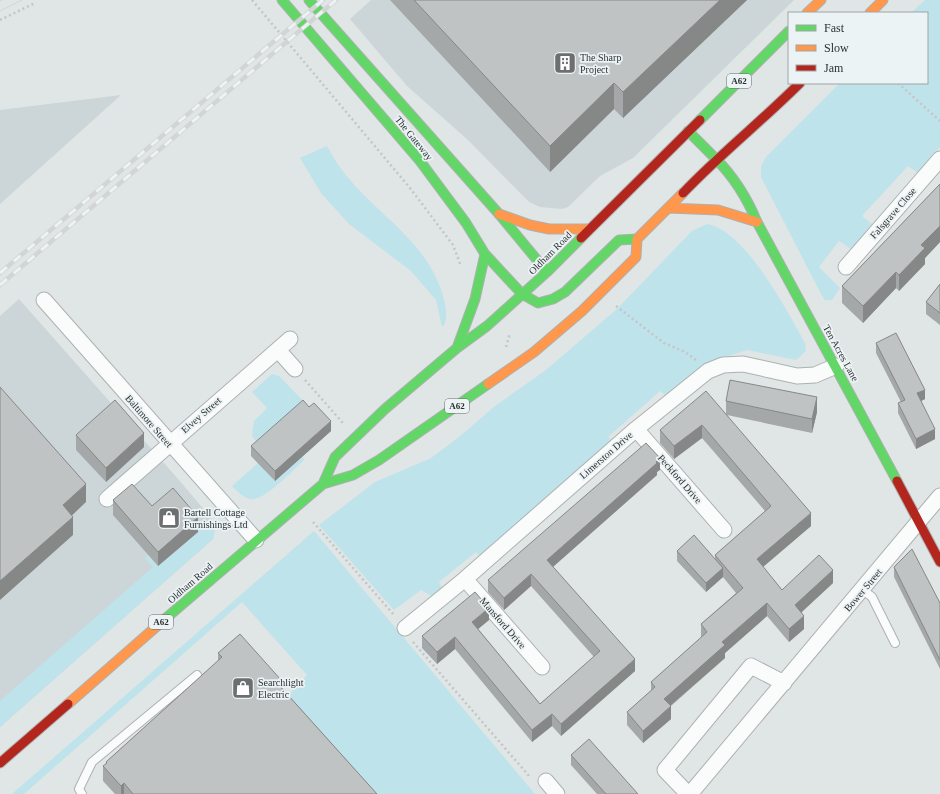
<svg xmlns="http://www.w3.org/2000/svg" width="940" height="794" viewBox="0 0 940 794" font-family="'Times New Roman',serif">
<rect width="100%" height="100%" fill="#e0e5e5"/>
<path fill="#ccd6d8" d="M 371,0 L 794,0 L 633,158 L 600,176 L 568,207 L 562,209 L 540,207 L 529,202 L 468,140 L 407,86 L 350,19 Z
M 121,95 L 0,204 L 0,110 Z
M 19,299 L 179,480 L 211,518 L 215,529 L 213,539 L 0,727 L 0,316 Z"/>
<path fill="#bfe3ea" d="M 925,0 L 940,0 L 940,147 L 918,173 L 908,166 L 862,216 L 872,224 L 851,249 L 839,241 L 819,267 L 840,288 L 832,300 L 825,300 L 821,294 L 761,177 L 761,166 L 766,157 L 840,83 L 927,83 L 927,13 L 911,13 Z
M 327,146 C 332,154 336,163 342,170 C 376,216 432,242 445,304 C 446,311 448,322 442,327 L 436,300 L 411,271 L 349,224 L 321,193 L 300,158 Z
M 707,224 C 744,229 788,312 805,343 L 806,351 L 796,360 L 747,350 L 706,363 L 665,395 L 660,391 L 608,437 L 612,441 L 480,556 L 476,552 L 439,582 L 442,589 L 432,596 L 421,590 L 394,610 L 319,525 L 375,482 L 431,458 L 459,437 L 495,406 L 546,370 L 617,309 L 692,231 Z
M 272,374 L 279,376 L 314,412 L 261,447 L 252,436 L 254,421 L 267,408 L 252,392 Z
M 302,457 L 305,459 C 294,469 264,502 250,499 C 242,497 237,491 232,486 L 258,463 L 275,481 Z
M 211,518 L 215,529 L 213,539 L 0,727 L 0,701 L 153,567 L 145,558 L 148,555 L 158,566 Z
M 314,531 L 535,794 L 364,794 L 282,702 L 307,675 L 242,602 L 24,794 L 12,794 Z"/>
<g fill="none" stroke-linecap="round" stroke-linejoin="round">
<g stroke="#aeb1b1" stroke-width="10">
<path id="lane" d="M 863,590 L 872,597 L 895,643
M 82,794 L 79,789 L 92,762 L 197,675"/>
</g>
<g stroke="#aeb1b1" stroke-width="17">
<path id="street" d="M 846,267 L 940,159
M 44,300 L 256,540
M 278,350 L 295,369
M 636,429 L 724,530
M 107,499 L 290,339
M 465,579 L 542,667
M 405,628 L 465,579 L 636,429 L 708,371 L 723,365 L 743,364 L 797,376 L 815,375 L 836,366
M 546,781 L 557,794
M 688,794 L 665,770 L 751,666 L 784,683
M 690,794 L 940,496"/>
</g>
<g stroke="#aeb1b1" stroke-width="11">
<path id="fast" d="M 282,0 L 420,161 L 466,223 L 485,254 L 522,294
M 309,0 L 499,214 L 547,272
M 700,120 L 789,31
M 688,131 L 716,159
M 716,159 C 735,178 747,198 757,222 L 897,481
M 522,294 L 538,303 L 553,299 L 565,292 L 619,240 L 637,239
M 457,348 L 475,299 L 485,254
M 323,484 L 335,457 L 385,409 L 457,348 L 487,326 L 547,272 L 581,238
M 165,619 L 323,484 L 353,475 L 379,460 L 488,384"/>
</g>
<g stroke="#aeb1b1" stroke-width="11">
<path id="slow" d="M 807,13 L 821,0
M 870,13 L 883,0
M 668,208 L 718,210 L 757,222
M 499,214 L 530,225 L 549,229 L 588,229
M 488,384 L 534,352 L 582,311 L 636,257 L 637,239 L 683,193
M 68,704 L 165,619"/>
</g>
<g stroke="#aeb1b1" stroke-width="11">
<path id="jam" d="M 683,193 C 720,154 762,121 800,83
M 581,238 L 700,120
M 897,481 L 940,562
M 0,763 L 68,704"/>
</g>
<path stroke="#c4c5c5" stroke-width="2.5" stroke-dasharray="2 3" stroke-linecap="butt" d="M 252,0 L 410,188 L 453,245 L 461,266
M 0,20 L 35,3
M 898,83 L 940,121
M 616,306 L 664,343 L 685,352 L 696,360
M 506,347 L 510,333
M 305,380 L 343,423
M 313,522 L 394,615
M 413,642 L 530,777"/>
<use href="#lane" stroke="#fafbfb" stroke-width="8"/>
<use href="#street" stroke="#fafbfb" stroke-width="15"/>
<use href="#fast" stroke="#63d668" stroke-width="9"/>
<use href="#slow" stroke="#ff974d" stroke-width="9"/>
<use href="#jam" stroke="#b3261e" stroke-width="9"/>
<path stroke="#d3d5d5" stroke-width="1" d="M 0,1 L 2,0
M 0,11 L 22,0"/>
<g stroke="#d3d5d5" stroke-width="4.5">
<path id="rail" d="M 0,273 L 323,0
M 0,285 L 336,0"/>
</g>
<use href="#rail" stroke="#ecf3f5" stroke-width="3" stroke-dasharray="9" stroke-linecap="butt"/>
</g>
<path fill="#a5a8a8" d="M 390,0 L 747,0 L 623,118 L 614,109 L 550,172 Z
M 940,184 L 940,242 L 925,258 L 925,264 L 899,291 L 896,288 L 863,323 L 842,303 L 842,286 Z
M 940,284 L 940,325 L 926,314 L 926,302 Z
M 876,343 L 925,399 L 921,401 L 935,439 L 916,449 L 898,413 L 898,403 L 901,402 L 876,353 Z
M 726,401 L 817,412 L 812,433 L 727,415 L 811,526 L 763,567 L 782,590 L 833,583 L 802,612 L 804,629 L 789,642 L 767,616 L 725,653 L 725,658 L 671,706 L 671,719 L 643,743 L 627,725 L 627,712 L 651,691 L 651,682 L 701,638 L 701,624 L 736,593 L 723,577 L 706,592 L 677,561 L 677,551 L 715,559 L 715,555 L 765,511 L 702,438 L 674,459 L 660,443 L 660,430 L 726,414 Z
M 331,431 L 275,481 L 251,456 L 251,446 Z
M 76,435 L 144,447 L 106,482 L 76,450 Z
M 660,470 L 657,472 L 657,475 L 553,567 L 635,671 L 561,736 L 552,726 L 532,742 L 455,649 L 437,664 L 422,648 L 422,636 L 489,620 L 478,629 L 540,704 L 594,657 L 531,586 L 504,610 L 488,592 L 488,580 Z
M 113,500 L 152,506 L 198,532 L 158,566 L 113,515 Z
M 894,567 L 940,603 L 940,669 L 894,577 Z
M 218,653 L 282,688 L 377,794 L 115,794 L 103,781 L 103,766 L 106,764 L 106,762 L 218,661 Z
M 571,755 L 638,794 L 597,794 L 571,765 Z"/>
<path fill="#868888" d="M 720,0 L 747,0 L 623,118 L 623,92 Z
M 614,83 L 614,109 L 550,172 L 550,146 Z
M 940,226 L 940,242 L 925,258 L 925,264 L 899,291 L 899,275 L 921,245 Z
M 896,272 L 896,288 L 863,323 L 863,306 Z
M 925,390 L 925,399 L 917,403 L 917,393 Z
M 817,397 L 817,412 L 812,433 L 812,419 Z
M 331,421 L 331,431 L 275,481 L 275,471 Z
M 702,425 L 702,438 L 674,459 L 674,446 Z
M 935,429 L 935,439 L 916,449 L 916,439 Z
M 144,433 L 144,447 L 106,482 L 106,468 Z
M 660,458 L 660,470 L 657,472 L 657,475 L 547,572 L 547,560 Z
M 86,484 L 86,502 L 63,524 L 63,505 Z
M 811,513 L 811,526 L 757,572 L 757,559 Z
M 73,517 L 73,535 L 0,600 L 0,581 Z
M 198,517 L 198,532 L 158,566 L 158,552 Z
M 723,568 L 723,577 L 706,592 L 706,583 Z
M 833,570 L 833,583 L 795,618 L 795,605 Z
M 531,574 L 531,586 L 504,610 L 504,598 Z
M 767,603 L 767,616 L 725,653 L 725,658 L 664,711 L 664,699 L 722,642 Z
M 489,608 L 489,620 L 472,634 L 472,622 Z
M 804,616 L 804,629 L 789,642 L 789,629 Z
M 455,637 L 455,649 L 437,664 L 437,652 Z
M 635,659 L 635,671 L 561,736 L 561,724 Z
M 282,681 L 282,695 L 278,684 Z
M 671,706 L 671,719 L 643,743 L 643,731 Z
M 552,714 L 552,726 L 532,742 L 532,730 Z
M 124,783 L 124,794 L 121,794 L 121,786 Z"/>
<path fill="#c0c3c3" stroke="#868888" d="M 414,0 L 720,0 L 623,92 L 614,83 L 550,146 Z
M 940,184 L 940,226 L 921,245 L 925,248 L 899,275 L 896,272 L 863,306 L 842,286 Z
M 940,284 L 940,313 L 926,302 Z
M 896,333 L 925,390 L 917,393 L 935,429 L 916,439 L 898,403 L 905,400 L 876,343 Z
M 730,380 L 817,397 L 812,419 L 726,401 Z
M 0,387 L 86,484 L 63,505 L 73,517 L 0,581 Z
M 706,391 L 811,513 L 757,559 L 782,590 L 819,555 L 833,570 L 795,605 L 804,616 L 789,629 L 767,603 L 722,642 L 725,645 L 664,699 L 671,706 L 643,731 L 627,712 L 655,687 L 651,682 L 707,632 L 701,624 L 743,588 L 715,555 L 771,506 L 702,425 L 674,446 L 660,430 Z
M 115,400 L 144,433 L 106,468 L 76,435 Z
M 303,400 L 309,407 L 314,403 L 331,421 L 275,471 L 251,446 Z
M 646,443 L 660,458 L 656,462 L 657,463 L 547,560 L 635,659 L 561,724 L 552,714 L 532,730 L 455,637 L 437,652 L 422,636 L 475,592 L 489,608 L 472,622 L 540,704 L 600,651 L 531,574 L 504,598 L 488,580 Z
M 132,484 L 152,506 L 173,488 L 198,517 L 158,552 L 113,500 Z
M 694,535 L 723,568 L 706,583 L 677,551 Z
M 912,549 L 940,603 L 940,660 L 894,567 Z
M 240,634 L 282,681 L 278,684 L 377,794 L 133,794 L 124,783 L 121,786 L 103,766 L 107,763 L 106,762 L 222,657 L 218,653 Z
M 589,739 L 638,794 L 606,794 L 571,755 Z"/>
<defs>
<g id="building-square" transform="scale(1.15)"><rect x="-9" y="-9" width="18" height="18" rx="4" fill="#6c6f6f" stroke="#ecf3f5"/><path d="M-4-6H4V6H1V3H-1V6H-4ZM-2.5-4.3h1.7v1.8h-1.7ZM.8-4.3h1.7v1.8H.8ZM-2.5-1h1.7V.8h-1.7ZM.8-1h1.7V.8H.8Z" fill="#fff"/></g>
<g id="shop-square" transform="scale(1.15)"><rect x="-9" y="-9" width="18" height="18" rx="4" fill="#6c6f6f" stroke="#ecf3f5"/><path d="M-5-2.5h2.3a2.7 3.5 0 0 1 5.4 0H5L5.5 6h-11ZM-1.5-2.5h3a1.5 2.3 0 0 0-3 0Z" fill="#fff"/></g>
</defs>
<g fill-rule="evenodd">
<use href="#building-square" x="565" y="63"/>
<use href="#shop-square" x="169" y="518"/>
<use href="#shop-square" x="243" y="688"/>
</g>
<g text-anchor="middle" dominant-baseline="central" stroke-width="3.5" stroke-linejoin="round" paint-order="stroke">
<g fill="#ecf3f5" stroke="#666a6b" stroke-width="1">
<rect x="727" y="74" width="24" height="14" rx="3"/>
<rect x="445" y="399" width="24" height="14" rx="3"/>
<rect x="149" y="615" width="24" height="14" rx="3"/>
</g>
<g font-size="9" font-weight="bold" fill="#2d3030">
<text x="739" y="81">A62</text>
<text x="457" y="406">A62</text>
<text x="161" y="622">A62</text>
</g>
<g font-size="10" fill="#2d3030" stroke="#ecf3f5" text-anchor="start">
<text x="580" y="57">The Sharp<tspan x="580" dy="12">Project</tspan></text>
<text x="184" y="512">Bartell Cottage<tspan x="184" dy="12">Furnishings Ltd</tspan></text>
<text x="258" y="682">Searchlight<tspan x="258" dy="12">Electric</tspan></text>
</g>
<g font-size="10" fill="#2d3030" stroke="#ecf3f5">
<text transform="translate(414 138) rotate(51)">The Gateway</text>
<text transform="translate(893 213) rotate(-49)">Falsgrave Close</text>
<text transform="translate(550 253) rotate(-45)">Oldham Road</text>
<text transform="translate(841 353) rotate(61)">Ten Acres Lane</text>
<text transform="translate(201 415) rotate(-41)">Elvey Street</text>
<text transform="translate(149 421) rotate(49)">Baltimore Street</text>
<text transform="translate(606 455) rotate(-41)">Limerston Drive</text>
<text transform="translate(680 479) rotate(49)">Peckford Drive</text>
<text transform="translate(190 583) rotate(-41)">Oldham Road</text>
<text transform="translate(863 590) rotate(-50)">Bower Street</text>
<text transform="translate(503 623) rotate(49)">Mansford Drive</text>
</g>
</g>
<rect x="788" y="12" width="140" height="72" fill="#ecf3f5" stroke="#a0a5a6"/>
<rect x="796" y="25" width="20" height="6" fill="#63d668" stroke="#a0a5a6"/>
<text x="824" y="32" font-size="12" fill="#2d3030">Fast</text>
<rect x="796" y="45" width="20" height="6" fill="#ff974d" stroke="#a0a5a6"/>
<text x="824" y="52" font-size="12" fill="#2d3030">Slow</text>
<rect x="796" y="65" width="20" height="6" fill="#b3261e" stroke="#a0a5a6"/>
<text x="824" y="72" font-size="12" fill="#2d3030">Jam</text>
</svg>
